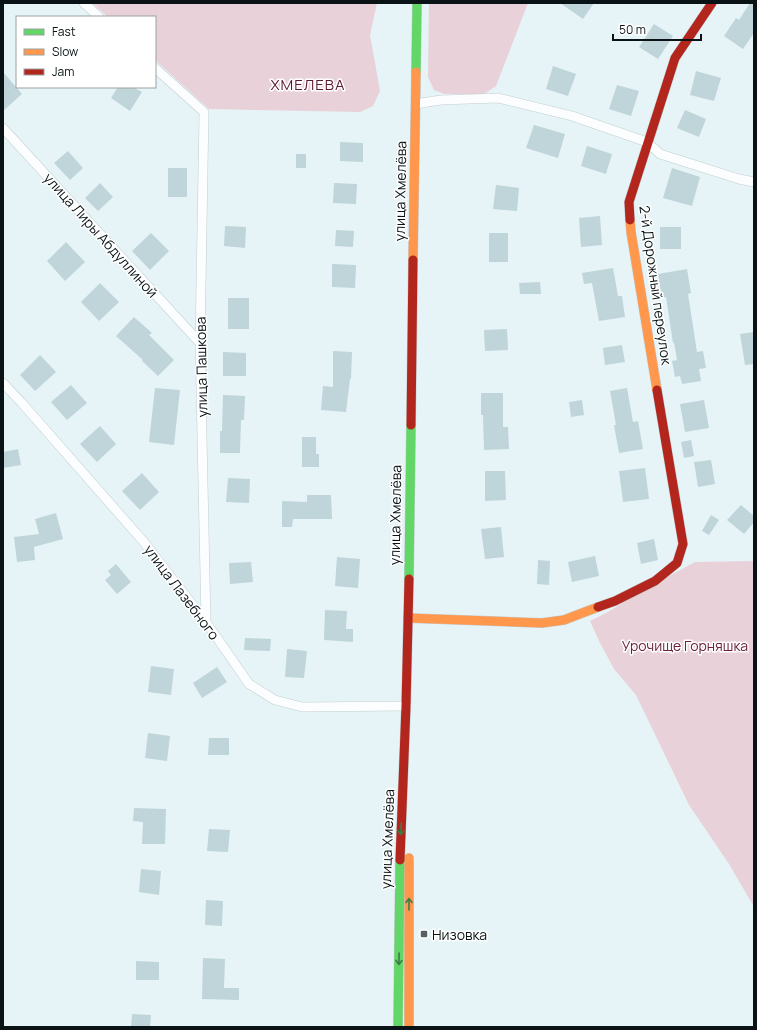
<svg xmlns="http://www.w3.org/2000/svg" width="757" height="1030" viewBox="0 0 757 1030" font-family="Manrope,sans-serif">
<rect width="100%" height="100%" fill="#e6f4f7"/>
<path fill="#e8d1d9" d="M 92,3 L 377,3 L 370,35 L 380,91 L 373,106 L 360,112 L 209,109 L 155,60 L 155,17 L 108,17 Z
M 429,3 L 528,3 L 496,86 L 484,94 L 444,94 L 434,90 L 428,77 Z
M 754,561 L 754,907 L 729,864 L 689,805 L 636,695 L 614,669 L 599,641 L 590,621 L 608,612 L 645,589 L 695,562 Z"/>
<path fill="#bfd5d9" d="M 560,3 L 594,3 L 583,19 Z
M 750,3 L 754,3 L 754,33 L 743,49 L 724,36 L 736,18 L 739,20 Z
M 654,24 L 673,36 L 658,59 L 639,47 Z
M 553,66 L 576,74 L 568,96 L 546,89 Z
M 696,71 L 721,78 L 714,101 L 690,95 Z
M 3,72 L 22,94 L 3,111 Z
M 617,85 L 639,91 L 631,116 L 609,109 Z
M 118,87 L 133,87 L 142,92 L 130,111 L 111,98 Z
M 685,110 L 706,119 L 699,137 L 677,128 Z
M 534,125 L 565,134 L 558,158 L 526,148 Z
M 340,142 L 363,143 L 363,162 L 340,161 Z
M 587,146 L 612,154 L 606,174 L 581,166 Z
M 68,151 L 83,168 L 70,180 L 54,163 Z
M 296,154 L 306,154 L 306,168 L 296,168 Z
M 168,168 L 187,168 L 187,197 L 168,197 Z
M 672,168 L 700,177 L 692,206 L 663,198 Z
M 100,183 L 113,197 L 98,211 L 85,198 Z
M 334,183 L 357,184 L 356,204 L 333,203 Z
M 496,185 L 519,188 L 517,211 L 493,209 Z
M 600,216 L 602,245 L 581,247 L 579,218 Z
M 225,226 L 246,227 L 245,248 L 224,246 Z
M 660,227 L 681,227 L 681,249 L 660,249 Z
M 336,230 L 354,231 L 353,247 L 335,246 Z
M 151,233 L 169,251 L 150,270 L 132,251 Z
M 489,233 L 508,233 L 508,262 L 489,262 Z
M 66,242 L 85,262 L 65,281 L 47,261 Z
M 332,264 L 356,265 L 355,288 L 332,287 Z
M 613,268 L 618,296 L 622,296 L 625,317 L 599,321 L 592,283 L 584,284 L 582,273 Z
M 687,269 L 691,293 L 688,294 L 697,352 L 703,351 L 706,368 L 699,369 L 701,381 L 682,384 L 680,376 L 675,377 L 672,361 L 677,360 L 674,342 L 673,343 L 666,297 L 662,298 L 658,274 Z
M 540,282 L 541,294 L 520,294 L 519,283 Z
M 100,283 L 119,302 L 99,321 L 81,302 Z
M 228,298 L 249,298 L 249,329 L 228,329 Z
M 134,317 L 152,333 L 149,335 L 174,360 L 158,376 L 142,361 L 143,360 L 116,336 Z
M 507,329 L 508,350 L 485,351 L 484,330 Z
M 754,332 L 754,364 L 745,365 L 740,334 Z
M 622,345 L 625,362 L 605,365 L 603,348 Z
M 333,351 L 352,352 L 351,379 L 350,379 L 346,412 L 321,410 L 323,386 L 333,387 Z
M 223,352 L 246,353 L 246,376 L 223,376 Z
M 40,355 L 56,372 L 35,391 L 20,375 Z
M 71,385 L 87,403 L 67,420 L 51,402 Z
M 155,388 L 180,390 L 174,445 L 149,442 Z
M 627,388 L 633,422 L 638,421 L 643,449 L 619,453 L 614,425 L 616,425 L 610,391 Z
M 481,393 L 503,393 L 503,427 L 508,427 L 509,449 L 484,450 L 483,415 L 481,415 Z
M 223,395 L 245,396 L 244,420 L 241,420 L 240,453 L 220,453 L 220,431 L 222,431 Z
M 582,400 L 584,415 L 571,417 L 569,402 Z
M 704,400 L 709,428 L 685,432 L 680,404 Z
M 100,426 L 116,444 L 97,462 L 80,444 Z
M 302,437 L 316,437 L 316,454 L 319,454 L 319,467 L 302,467 Z
M 691,440 L 694,456 L 684,458 L 681,442 Z
M 18,449 L 21,465 L 3,468 L 3,452 Z
M 711,460 L 715,484 L 698,487 L 694,462 Z
M 645,468 L 649,499 L 623,502 L 619,471 Z
M 485,471 L 505,471 L 506,500 L 485,501 Z
M 142,473 L 159,492 L 140,510 L 122,491 Z
M 228,478 L 250,479 L 249,503 L 226,502 Z
M 307,495 L 331,495 L 332,519 L 293,519 L 292,527 L 282,527 L 282,501 L 307,502 Z
M 741,505 L 754,516 L 754,522 L 744,534 L 727,520 Z
M 56,513 L 63,539 L 34,547 L 35,560 L 17,562 L 14,537 L 39,534 L 35,519 Z
M 711,515 L 719,520 L 709,535 L 702,531 Z
M 501,527 L 504,557 L 485,559 L 481,529 Z
M 654,539 L 658,560 L 641,564 L 637,543 Z
M 595,556 L 599,576 L 572,582 L 568,562 Z
M 337,557 L 360,559 L 358,588 L 335,586 Z
M 538,560 L 550,561 L 549,585 L 537,584 Z
M 251,562 L 253,582 L 230,584 L 229,563 Z
M 116,564 L 131,582 L 117,594 L 105,580 L 111,575 L 108,571 Z
M 325,610 L 347,611 L 346,629 L 353,629 L 353,642 L 324,640 Z
M 245,638 L 271,639 L 270,651 L 244,650 Z
M 287,649 L 307,651 L 304,678 L 285,677 Z
M 151,666 L 174,669 L 171,695 L 148,692 Z
M 217,667 L 227,682 L 202,698 L 193,683 Z
M 148,733 L 170,736 L 167,761 L 145,758 Z
M 209,738 L 229,738 L 229,755 L 208,755 Z
M 134,808 L 166,809 L 165,844 L 142,844 L 143,822 L 133,821 Z
M 209,829 L 230,830 L 228,852 L 207,851 Z
M 141,869 L 161,871 L 159,895 L 139,892 Z
M 206,900 L 223,901 L 222,926 L 205,925 Z
M 203,958 L 225,959 L 224,988 L 239,988 L 239,1000 L 202,999 Z
M 136,961 L 159,962 L 159,980 L 136,980 Z
M 132,1014 L 151,1015 L 150,1027 L 131,1027 Z"/>
<g fill="none" stroke-linecap="round" stroke-linejoin="round">
<g stroke="#c3ced1" stroke-width="10">
<path id="street" d="M 84,3 L 99,17
M 155,68 L 204,112 L 200,343 L 206,622
M 415,104 L 441,100 L 498,98 L 572,116 L 647,142 L 660,154 L 739,179 L 754,182
M 3,128 L 200,343
M 3,383 L 21,402 L 143,541 L 206,622 L 249,684 L 275,700 L 302,707 L 406,706"/>
</g>
<g stroke="#c3ced1" stroke-width="10">
<path id="fast" d="M 416,72 L 417,3
M 409,579 L 411,425
M 398,1027 L 400,860"/>
</g>
<g stroke="#c3ced1" stroke-width="10">
<path id="slow" d="M 630,220 L 631,232 L 657,390
M 413,260 L 416,72
M 408,618 L 542,623 L 564,620 L 598,607
M 409,858 L 409,1027"/>
</g>
<g stroke="#c3ced1" stroke-width="10">
<path id="jam" d="M 630,220 L 629,202 L 675,58 L 712,3
M 411,425 L 413,260
M 598,607 L 615,601 L 655,581 L 677,563 L 683,544 L 657,390
M 400,860 L 406,706 L 409,579"/>
</g>
<use href="#street" stroke="#fbfdfe" stroke-width="9"/>
<use href="#fast" stroke="#63d668" stroke-width="9"/>
<use href="#slow" stroke="#ff974d" stroke-width="9"/>
<use href="#jam" stroke="#b3261e" stroke-width="9"/>
</g>
<defs><path id="oneway-shaft" d="M-6 0H5M1.5-3L5.5 0L1.5 3" fill="none" stroke-width="1.6" stroke-linecap="round" stroke-linejoin="round"/></defs>
<g stroke="#3a7e43">
<use href="#oneway-shaft" transform="translate(401 829) rotate(92)"/>
<use href="#oneway-shaft" transform="translate(409 904) rotate(-90)"/>
<use href="#oneway-shaft" transform="translate(399 959) rotate(91)"/>
</g>
<rect fill="#566264" stroke="#fff" stroke-width="1.5" x="420" y="930" width="8" height="8" rx="2"/>
<g text-anchor="middle" dominant-baseline="central" stroke-width="3" stroke-linejoin="round" paint-order="stroke">
<g font-size="14" fill="#091315" stroke="#fff">
<text transform="translate(400 191) rotate(-89)">улица Хмелёва</text>
<text transform="translate(101 235) rotate(48)">улица Лиры Абдуллиной</text>
<text transform="translate(656 285) rotate(82)">2-й Дорожный переулок</text>
<text transform="translate(201 367) rotate(-91)">улица Пашкова</text>
<text transform="translate(395 515) rotate(-89)">улица Хмелёва</text>
<text transform="translate(182 592) rotate(53)">улица Лазебного</text>
<text transform="translate(387 839) rotate(-88)">улица Хмелёва</text>
</g>
<g font-size="14" fill="#6d213d" stroke="#fff">
<text x="685" y="645">Урочище Горняшка</text>
</g>
<g font-size="14" fill="#091315" stroke="#fff" text-anchor="start">
<text x="432" y="934">Низовка</text>
</g>
<g font-size="15" letter-spacing="1" fill="#5b1831" stroke="#fff">
<text x="308" y="84">ХМЕЛЕВА</text>
</g>
</g>
<rect width="757" height="1030" fill="none" stroke="#091315" stroke-width="8"/>
<rect x="16" y="16" width="140" height="72" fill="#ffffff" stroke="#9da1a1"/>
<rect x="24" y="29" width="20" height="6" fill="#63d668" stroke="#9da1a1"/>
<text x="52" y="36" font-size="12" fill="#091315">Fast</text>
<rect x="24" y="49" width="20" height="6" fill="#ff974d" stroke="#9da1a1"/>
<text x="52" y="56" font-size="12" fill="#091315">Slow</text>
<rect x="24" y="69" width="20" height="6" fill="#b3261e" stroke="#9da1a1"/>
<text x="52" y="76" font-size="12" fill="#091315">Jam</text>
<path d="M613 34v6h88v-6" fill="none" stroke="#091315" stroke-width="2"/>
<text x="619" y="34" font-size="12" fill="#091315" stroke="#ffffff" stroke-width="3" paint-order="stroke">50 m</text>
</svg>
